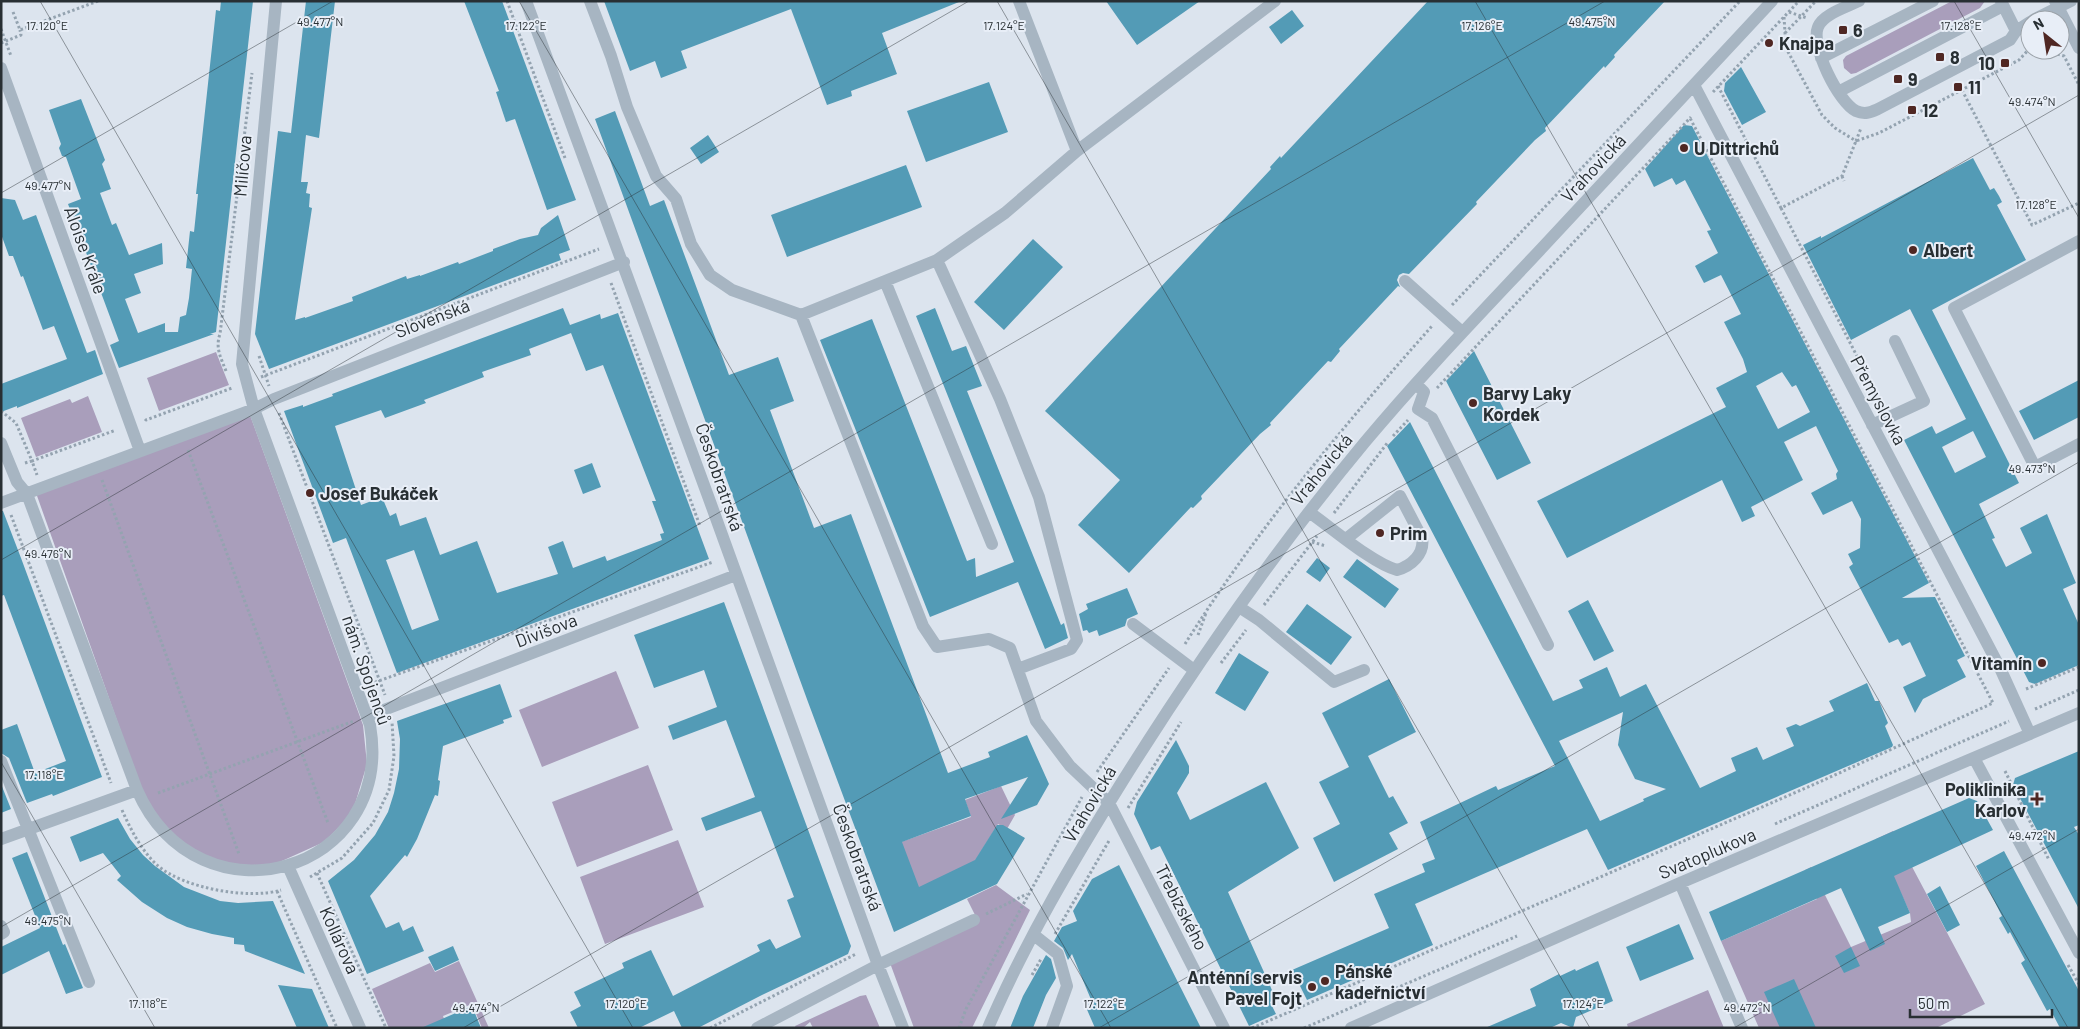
<svg xmlns="http://www.w3.org/2000/svg" width="2080" height="1029" viewBox="0 0 2080 1029" font-family="Barlow,sans-serif">
<rect width="100%" height="100%" fill="#dce4ee"/>
<path fill="#a99ebb" d="M 1952,1 L 1985,1 L 1980,8 L 1856,73 L 1851,74 L 1844,68 L 1843,60 L 1846,56 Z
M 216,352 L 229,385 L 159,411 L 147,378 Z
M 88,396 L 102,432 L 36,457 L 21,418 L 70,399 L 72,403 Z
M 250,415 L 363,725 L 367,764 L 352,814 L 324,842 L 273,865 L 237,867 L 201,856 L 164,829 L 141,788 L 36,493 Z
M 616,671 L 639,728 L 542,767 L 519,710 Z
M 648,765 L 673,830 L 577,867 L 552,802 Z
M 1001,786 L 1015,815 L 1007,829 L 998,824 L 975,861 L 920,895 L 901,842 L 971,817 L 965,800 Z
M 1893,831 L 1985,1004 L 1936,1028 L 1759,1028 L 1721,941 L 1817,899 L 1805,870 L 1811,867 L 1851,947 L 1911,922 L 1910,913 L 1876,839 Z
M 678,840 L 704,907 L 605,944 L 580,877 Z
M 996,885 L 1030,910 L 972,1028 L 914,1028 L 890,963 L 978,921 L 967,899 Z
M 459,961 L 489,1028 L 482,1028 L 472,1004 L 443,1016 L 447,1028 L 389,1028 L 372,989 L 430,963 L 435,972 Z
M 1708,990 L 1724,1028 L 1628,1028 L 1627,1024 Z
M 866,995 L 880,1028 L 813,1028 L 810,1022 L 803,1028 L 796,1028 L 795,1026 L 860,996 Z"/>
<path fill="#539bb6" fill-rule="evenodd" d="M 221,1 L 253,1 L 216,332 L 210,334 L 214,334 L 119,368 L 110,345 L 119,341 L 68,204 L 81,199 L 66,157 L 62,156 L 59,148 L 61,144 L 49,110 L 81,99 L 105,160 L 102,164 L 111,189 L 100,193 L 112,225 L 116,223 L 129,255 L 162,243 L 163,264 L 134,274 L 141,293 L 125,299 L 138,333 L 165,323 L 165,332 L 178,332 L 180,317 L 186,315 L 189,298 L 192,269 L 186,268 L 190,231 L 194,232 L 198,194 L 196,194 L 216,10 L 220,11 Z
M 306,1 L 335,1 L 319,138 L 306,135 L 301,182 L 308,182 L 306,193 L 310,194 L 309,207 L 312,208 L 295,320 L 305,317 L 305,318 L 353,301 L 352,297 L 406,276 L 407,279 L 420,275 L 420,276 L 458,262 L 459,264 L 493,251 L 493,249 L 520,239 L 538,235 L 541,228 L 558,215 L 570,250 L 559,254 L 561,260 L 269,369 L 255,334 L 278,131 L 291,133 Z
M 464,1 L 502,1 L 576,200 L 547,210 L 515,119 L 506,122 L 496,92 L 499,91 Z
M 604,1 L 959,1 L 959,2 L 882,33 L 897,74 L 851,91 L 852,96 L 827,105 L 791,9 L 681,51 L 687,68 L 661,78 L 655,61 L 630,71 Z
M 1106,1 L 1200,1 L 1137,45 Z
M 1428,1 L 1665,1 L 1614,55 L 1615,57 L 1605,68 L 1604,66 L 1545,128 L 1546,131 L 1535,140 L 1476,202 L 1477,204 L 1409,274 L 1403,273 L 1399,275 L 1397,280 L 1400,287 L 1398,286 L 1339,349 L 1340,351 L 1331,362 L 1328,361 L 1270,423 L 1271,425 L 1260,434 L 1201,496 L 1202,499 L 1193,508 L 1191,507 L 1129,573 L 1078,525 L 1120,480 L 1045,411 L 1271,169 L 1270,167 L 1280,156 L 1281,158 Z
M 1292,10 L 1304,26 L 1281,44 L 1269,27 Z
M 1741,67 L 1766,112 L 1742,125 L 1724,91 L 1725,83 Z
M 989,82 L 1008,132 L 926,162 L 907,111 Z
M 615,111 L 650,206 L 664,200 L 729,375 L 778,357 L 794,401 L 770,410 L 814,528 L 851,514 L 948,773 L 990,757 L 988,752 L 1027,735 L 1049,784 L 1037,805 L 1001,819 L 1028,777 L 965,799 L 971,816 L 902,842 L 919,887 L 975,860 L 997,825 L 1003,825 L 1025,838 L 997,884 L 894,932 L 808,702 L 595,119 Z
M 1684,125 L 1692,126 L 1929,583 L 1902,598 L 1935,597 L 1965,656 L 1957,660 L 1966,677 L 1923,699 L 1915,713 L 1903,687 L 1926,676 L 1910,642 L 1902,646 L 1898,639 L 1889,643 L 1849,567 L 1853,564 L 1848,554 L 1860,548 L 1861,519 L 1852,501 L 1823,515 L 1811,493 L 1837,479 L 1836,474 L 1838,471 L 1816,426 L 1784,442 L 1803,480 L 1751,507 L 1755,516 L 1742,522 L 1722,480 L 1567,558 L 1537,501 L 1726,407 L 1716,388 L 1747,372 L 1743,359 L 1724,322 L 1741,314 L 1721,275 L 1704,283 L 1695,266 L 1718,253 L 1707,231 L 1711,230 L 1685,180 L 1676,185 L 1672,178 L 1654,187 L 1645,169 ZM 1782,372 L 1792,387 L 1796,385 L 1810,412 L 1778,429 L 1756,386 Z
M 708,135 L 719,152 L 701,164 L 690,148 Z
M 1973,158 L 1990,190 L 1994,188 L 1999,196 L 2002,202 L 1997,205 L 2026,260 L 1932,310 L 2019,483 L 1979,504 L 1995,538 L 1992,539 L 2006,567 L 2032,553 L 2020,528 L 2047,514 L 2076,583 L 2063,589 L 2079,625 L 2079,665 L 2035,684 L 2029,682 L 1904,440 L 1932,426 L 1936,434 L 1966,419 L 1910,309 L 1851,340 L 1803,245 L 1821,236 L 1821,238 ZM 1973,431 L 1986,457 L 1955,473 L 1942,447 Z
M 906,165 L 922,207 L 787,257 L 771,215 Z
M 1,198 L 15,200 L 23,220 L 36,215 L 87,353 L 95,350 L 103,374 L 17,408 L 17,406 L 1,412 L 1,384 L 67,359 L 54,326 L 43,330 L 23,276 L 21,277 L 13,256 L 9,256 L 1,234 Z
M 1033,239 L 1063,267 L 1004,330 L 974,302 Z
M 563,308 L 570,325 L 600,314 L 601,319 L 618,313 L 709,559 L 397,673 L 346,538 L 333,543 L 284,411 L 303,405 L 303,407 L 333,396 L 332,394 ZM 571,333 L 586,371 L 603,365 L 656,501 L 652,501 L 664,533 L 660,534 L 662,540 L 607,561 L 605,556 L 573,568 L 563,541 L 548,547 L 558,574 L 497,593 L 477,541 L 440,555 L 426,517 L 400,526 L 396,513 L 390,516 L 382,497 L 361,505 L 335,426 L 381,410 L 385,418 L 426,403 L 424,400 L 484,377 L 482,372 L 531,355 L 529,349 ZM 414,550 L 439,620 L 412,630 L 386,560 Z
M 935,308 L 952,351 L 966,346 L 982,386 L 967,391 L 1061,625 L 1064,623 L 1068,638 L 1045,649 L 1018,582 L 930,617 L 820,340 L 872,319 L 967,561 L 975,558 L 976,577 L 1014,562 L 916,316 Z
M 1474,351 L 1531,463 L 1497,480 L 1446,381 Z
M 2079,380 L 2079,417 L 2034,440 L 2019,411 Z
M 1410,422 L 1553,701 L 1583,688 L 1579,680 L 1607,667 L 1620,697 L 1646,684 L 1700,788 L 1736,771 L 1731,758 L 1757,747 L 1763,760 L 1794,746 L 1786,728 L 1796,724 L 1800,726 L 1834,711 L 1829,701 L 1867,683 L 1875,701 L 1879,701 L 1888,723 L 1885,726 L 1893,745 L 1892,747 L 1608,870 L 1587,829 L 1481,875 L 1415,904 L 1433,945 L 1307,1000 L 1292,970 L 1389,928 L 1374,894 L 1425,872 L 1422,864 L 1435,859 L 1420,822 L 1496,786 L 1498,790 L 1555,766 L 1387,446 ZM 1623,712 L 1618,745 L 1635,779 L 1666,789 L 1643,799 L 1644,801 L 1600,821 L 1559,741 Z
M 592,463 L 601,487 L 583,494 L 574,470 Z
M 1,511 L 3,511 L 21,558 L 102,777 L 53,796 L 52,794 L 27,803 L 9,758 L 1,753 L 1,730 L 17,724 L 35,773 L 66,761 L 4,595 L 1,596 Z
M 1317,558 L 1330,568 L 1320,582 L 1306,572 Z
M 1357,559 L 1399,589 L 1385,608 L 1343,577 Z
M 1127,588 L 1138,614 L 1127,619 L 1125,626 L 1099,636 L 1097,630 L 1089,633 L 1087,630 L 1083,631 L 1079,614 L 1088,609 L 1086,604 Z
M 1588,600 L 1614,651 L 1594,661 L 1568,611 Z
M 724,602 L 851,946 L 848,954 L 760,996 L 698,1028 L 682,1028 L 674,1011 L 639,1028 L 578,1028 L 570,1012 L 581,1006 L 574,992 L 624,968 L 622,963 L 651,950 L 673,996 L 760,951 L 757,945 L 770,939 L 776,949 L 801,937 L 787,900 L 794,897 L 761,811 L 706,831 L 701,818 L 755,797 L 726,720 L 673,740 L 668,726 L 717,707 L 704,670 L 654,688 L 634,635 Z
M 1307,604 L 1352,637 L 1331,665 L 1286,632 Z
M 1239,653 L 1269,672 L 1245,711 L 1215,693 Z
M 1389,679 L 1416,732 L 1368,756 L 1389,798 L 1393,796 L 1408,823 L 1389,833 L 1398,849 L 1334,882 L 1313,838 L 1340,824 L 1319,782 L 1349,767 L 1322,713 Z
M 500,684 L 512,717 L 503,720 L 504,723 L 443,746 L 438,780 L 440,781 L 438,796 L 435,795 L 417,839 L 407,857 L 405,855 L 370,896 L 386,928 L 399,922 L 403,931 L 413,926 L 424,951 L 367,974 L 328,881 L 354,860 L 375,835 L 388,812 L 394,793 L 399,769 L 400,739 L 397,721 Z
M 1176,740 L 1189,766 L 1189,773 L 1177,793 L 1190,820 L 1266,782 L 1299,848 L 1228,892 L 1276,999 L 1270,1002 L 1276,1014 L 1249,1026 L 1160,846 L 1151,850 L 1134,814 L 1137,802 Z
M 2079,751 L 2079,825 L 2074,827 L 2079,835 L 2079,909 L 2013,785 L 2015,778 Z
M 1,784 L 11,809 L 1,813 Z
M 1969,798 L 1977,801 L 1993,830 L 1894,876 L 1910,913 L 1878,927 L 1885,944 L 1870,951 L 1841,888 L 1721,941 L 1709,912 Z
M 118,818 L 130,839 L 143,855 L 155,866 L 184,887 L 220,901 L 238,903 L 273,901 L 305,974 L 245,951 L 244,945 L 234,944 L 234,938 L 212,934 L 187,927 L 167,918 L 142,902 L 117,880 L 121,876 L 103,853 L 80,862 L 70,837 Z
M 2004,851 L 2079,991 L 2079,1028 L 2060,1028 L 2050,1009 L 2047,1011 L 2021,963 L 2025,960 L 2010,932 L 2008,934 L 1999,918 L 2002,916 L 1976,866 Z
M 27,852 L 63,945 L 65,944 L 83,988 L 66,994 L 49,951 L 1,975 L 1,947 L 40,928 L 12,858 Z
M 1119,865 L 1201,1028 L 1095,1028 L 1085,1005 L 1092,1002 L 1072,954 L 1068,960 L 1063,948 L 1054,941 L 1062,927 L 1077,921 L 1073,911 L 1092,879 Z
M 1940,886 L 1960,925 L 1947,932 L 1927,894 Z
M 1679,924 L 1694,959 L 1640,981 L 1626,947 Z
M 453,946 L 459,960 L 435,971 L 428,957 Z
M 1851,947 L 1860,966 L 1844,973 L 1835,956 Z
M 1046,955 L 1051,959 L 1056,978 L 1046,995 L 1033,1028 L 1010,1028 L 1023,996 Z
M 1598,961 L 1613,1001 L 1576,1017 L 1573,1028 L 1561,1023 L 1550,1028 L 1485,1028 L 1536,1006 L 1530,989 L 1559,974 L 1560,976 L 1575,969 L 1576,971 Z
M 1794,979 L 1816,1028 L 1780,1028 L 1764,992 Z
M 278,985 L 312,989 L 329,1028 L 297,1028 Z
M 472,1006 L 481,1028 L 421,1028 Z"/>
<g fill="none" stroke-linecap="round" stroke-linejoin="round">
<path stroke="#94a3b0" stroke-width="3" stroke-dasharray="2.5 2.5" stroke-linecap="butt" d="M 507,1 L 565,158
M 13,12 L 20,30 L 98,1
M 1789,12 L 1807,18
M 1784,17 L 1786,48 L 1822,115 L 1835,128 L 1856,141 L 1861,128
M 1,29 L 11,56
M 1785,33 L 1816,1
M 1,43 L 21,35 L 20,30
M 2043,50 L 2064,56 L 2079,85
M 1718,86 L 1781,208 L 1842,176 L 1856,141 L 1879,133 L 2019,60 L 2030,48
M 1962,90 L 2032,225 L 2079,203
M 1713,92 L 1799,1
M 1842,176 L 1844,181
M 1781,208 L 1882,405
M 611,283 L 700,526
M 1452,305 L 1740,1
M 259,356 L 269,386
M 226,371 C 221,358 215,348 220,334 L 252,73
M 261,377 L 599,249
M 1437,388 L 1691,117
M 1,411 L 16,423 L 32,461 L 116,430
M 279,413 L 385,695
M 145,419 L 146,420 L 232,388
M 1393,436 L 1408,420
M 188,450 L 328,823
M 25,463 L 32,461 L 37,475
M 102,480 L 239,854
M 1334,513 L 1388,442
M 11,515 L 111,783
M 1312,542 L 1326,546
M 1264,605 L 1317,536
M 1198,635 L 1206,613
M 1185,644 C 1256,531 1343,426 1432,326
M 1221,663 L 1246,630
M 370,684 L 713,562
M 2026,689 L 2079,667
M 2035,709 L 2079,690
M 2005,771 L 2049,860
M 1097,772 L 1169,668
M 158,793 L 354,721
M 1128,808 L 1181,722
M 122,810 C 131,830 141,850 157,865 C 182,888 249,900 281,890
M 1775,824 L 2009,721
M 317,873 L 386,1028
M 310,877 L 342,858 L 373,823 L 389,790 L 394,756 L 392,722
M 277,891 L 337,1028
M 986,914 L 1027,894
M 1055,934 L 1110,839
M 2068,965 L 2079,984
M 1032,975 L 1041,959
M 710,1028 L 856,954
M 959,1028 L 966,1009 L 1082,797
M 1252,1028 L 1815,784 L 1993,703 L 1690,118
M 1304,1028 L 1517,936"/>
<path stroke="#a7b5c2" stroke-width="12" d="M 526,1 C 646,322 761,643 878,965 L 903,1028
M 590,1 L 611,56 L 627,107 L 656,176 L 676,199 L 691,244 L 710,275 L 732,290 L 801,315
M 1019,1 L 1077,151
M 1859,1 C 1847,7 1823,14 1818,27 C 1810,46 1839,103 1856,111 C 1865,115 1871,112 1878,109 L 2010,40 L 2016,31 L 2030,22
M 2001,1 L 2016,31
M 2055,1 L 2079,48
M 2033,20 L 2071,1
M 1821,58 L 1933,1
M 1,68 L 140,451
M 1694,85 L 2000,668 L 2030,734
M 1838,92 L 2003,6
M 2079,241 L 1954,308 L 2035,467 L 2079,444
M 937,260 L 1005,213 L 1077,151 L 1275,1
M 885,281 L 992,544
M 1405,281 L 1462,332
M 1416,384 L 1424,392 L 1418,409 L 1432,418 L 1548,645
M 1872,425 L 1924,401 L 1895,341
M 1,443 L 17,482 L 27,494 L 137,790 C 199,930 396,873 370,725 L 254,409 L 242,364 L 276,1
M 1,503 L 254,409 L 274,399 L 624,262
M 1309,512 C 1332,528 1372,563 1397,570 C 1411,566 1425,554 1422,538 L 1400,496 L 1346,539
M 1239,607 L 1259,620 L 1334,682 L 1364,670
M 1133,624 L 1194,670
M 1018,669 L 1071,649 L 1077,640 L 1039,497 L 1000,399 L 937,260 L 801,315 L 923,626 L 937,647 L 989,639 L 1010,648 L 1036,721 L 1070,766 L 1109,803 L 1224,1028
M 368,716 L 736,575
M 1974,758 L 2079,953
M 1,761 L 89,982
M 1,839 L 137,790
M 288,866 L 360,1028
M 1680,883 L 1742,1028
M 1,926 L 4,932 L 1,934
M 1034,935 L 1058,954 L 1067,986 L 1052,1028
M 757,1028 L 878,965 L 974,920
M 988,1028 C 1025,942 1073,861 1122,782 C 1196,664 1276,549 1365,442 C 1421,375 1481,313 1541,249 C 1618,167 1695,84 1772,1
M 1351,1028 L 1680,883 L 2079,713"/>
</g>
<path fill="none" stroke="#282f33" stroke-width="1" stroke-opacity="0.45" d="M 40,1 L 633,1028M 519,1 L 1111,1028M 997,1 L 1590,1028M 1475,1 L 2068,1028M 1954,1 L 2079,218M 1,193 L 333,1M 1,560 L 969,1M 1,762 L 155,1028M 1,927 L 1605,1M 463,1028 L 2079,95M 1099,1028 L 2079,462M 1734,1028 L 2079,829"/>
<g fill="#4f2723" stroke="#e8eef7" stroke-width="2">
<rect x="1838" y="25" width="10" height="10" rx="2.5"/>
<circle cx="1769" cy="43" r="5"/>
<rect x="1935" y="52" width="10" height="10" rx="2.5"/>
<rect x="2000" y="58" width="10" height="10" rx="2.5"/>
<rect x="1893" y="74" width="10" height="10" rx="2.5"/>
<rect x="1953" y="82" width="10" height="10" rx="2.5"/>
<rect x="1907" y="105" width="10" height="10" rx="2.5"/>
<circle cx="1684" cy="148" r="5"/>
<circle cx="1913" cy="250" r="5"/>
<circle cx="1473" cy="403" r="5"/>
<circle cx="310" cy="493" r="5"/>
<circle cx="1380" cy="533" r="5"/>
<circle cx="2042" cy="663" r="5"/>
<path d="M2034.5 791.5h5v5h5v5h-5v5h-5v-5h-5v-5h5z"/>
<circle cx="1325" cy="981" r="5"/>
<circle cx="1312" cy="987" r="5"/>
</g>
<g text-anchor="middle" dominant-baseline="central" stroke-width="4" stroke-linejoin="round" paint-order="stroke">
<g font-size="18" font-weight="bold" fill="#282f33" stroke="#e8eef7" text-anchor="start">
<text x="1853" y="30">6</text>
<text x="1779" y="43">Knajpa</text>
<text x="1950" y="57">8</text>
<text x="1995" y="63" text-anchor="end">10</text>
<text x="1908" y="79">9</text>
<text x="1968" y="87">11</text>
<text x="1922" y="110">12</text>
<text x="1694" y="148">U Dittrichů</text>
<text x="1923" y="250">Albert</text>
<text x="1483" y="393">Barvy Laky<tspan x="1483" dy="21">Kordek</tspan></text>
<text x="320" y="493">Josef Bukáček</text>
<text x="1390" y="533">Prim</text>
<text x="2032" y="663" text-anchor="end">Vitamín</text>
<text x="2026" y="789" text-anchor="end">Poliklinika<tspan x="2026" dy="21">Karlov</tspan></text>
<text x="1335" y="971">Pánské<tspan x="1335" dy="21">kadeřnictví</tspan></text>
<text x="1302" y="977" text-anchor="end">Anténní servis<tspan x="1302" dy="21">Pavel Fojt</tspan></text>
</g>
<g font-size="18" fill="#282f33" stroke="#e8eef7">
<text transform="translate(242 166) rotate(-85)">Milíčova</text>
<text transform="translate(1593 168) rotate(-47)">Vrahovická</text>
<text transform="translate(86 250) rotate(70)">Aloise Krále</text>
<text transform="translate(432 318) rotate(-21)">Slovenská</text>
<text transform="translate(1879 400) rotate(62)">Přemyslovka</text>
<text transform="translate(1321 469) rotate(-51)">Vrahovická</text>
<text transform="translate(720 477) rotate(71)">Českobratrská</text>
<text transform="translate(546 630) rotate(-21)">Divišova</text>
<text transform="translate(367 670) rotate(71)">nám. Spojenců</text>
<text transform="translate(1089 804) rotate(-59)">Vrahovická</text>
<text transform="translate(1707 853) rotate(-23)">Svatoplukova</text>
<text transform="translate(858 857) rotate(70)">Českobratrská</text>
<text transform="translate(1182 907) rotate(63)">Třebízského</text>
<text transform="translate(340 940) rotate(66)">Kollárova</text>
</g>
</g>
<g font-size="12" text-anchor="middle" fill="#282f33" stroke="#e8eef7" stroke-width="4" stroke-linejoin="round" paint-order="stroke">
<text x="320" y="26">49.477°N</text>
<text x="1592" y="26">49.475°N</text>
<text x="47" y="30">17.120°E</text>
<text x="526" y="30">17.122°E</text>
<text x="1004" y="30">17.124°E</text>
<text x="1482" y="30">17.126°E</text>
<text x="1961" y="30">17.128°E</text>
<text x="2032" y="106">49.474°N</text>
<text x="48" y="190">49.477°N</text>
<text x="2036" y="209">17.128°E</text>
<text x="2032" y="473">49.473°N</text>
<text x="48" y="558">49.476°N</text>
<text x="44" y="779">17.118°E</text>
<text x="2032" y="840">49.472°N</text>
<text x="48" y="925">49.475°N</text>
<text x="148" y="1008">17.118°E</text>
<text x="626" y="1008">17.120°E</text>
<text x="1104" y="1008">17.122°E</text>
<text x="1583" y="1008">17.124°E</text>
<text x="476" y="1012">49.474°N</text>
<text x="1747" y="1012">49.472°N</text>
</g>
<rect width="2080" height="1029" fill="none" stroke="#282f33" stroke-width="5"/>
<g transform="translate(2045 35) rotate(330)"><circle r="24" fill="#e8eef7" stroke="#9ba2a9"/>
<path d="M0-4L9 19L0 12L-9 19Z" fill="#4f2723"/>
<text y="-8" font-size="14" font-weight="bold" text-anchor="middle" fill="#282f33">N</text>
</g>
<path d="M1910 1009v8h142v-8" fill="none" stroke="#282f33" stroke-width="2.5"/>
<text x="1918" y="1009" font-size="15" fill="#282f33" stroke="#e8eef7" stroke-width="4" paint-order="stroke">50 m</text>
</svg>
